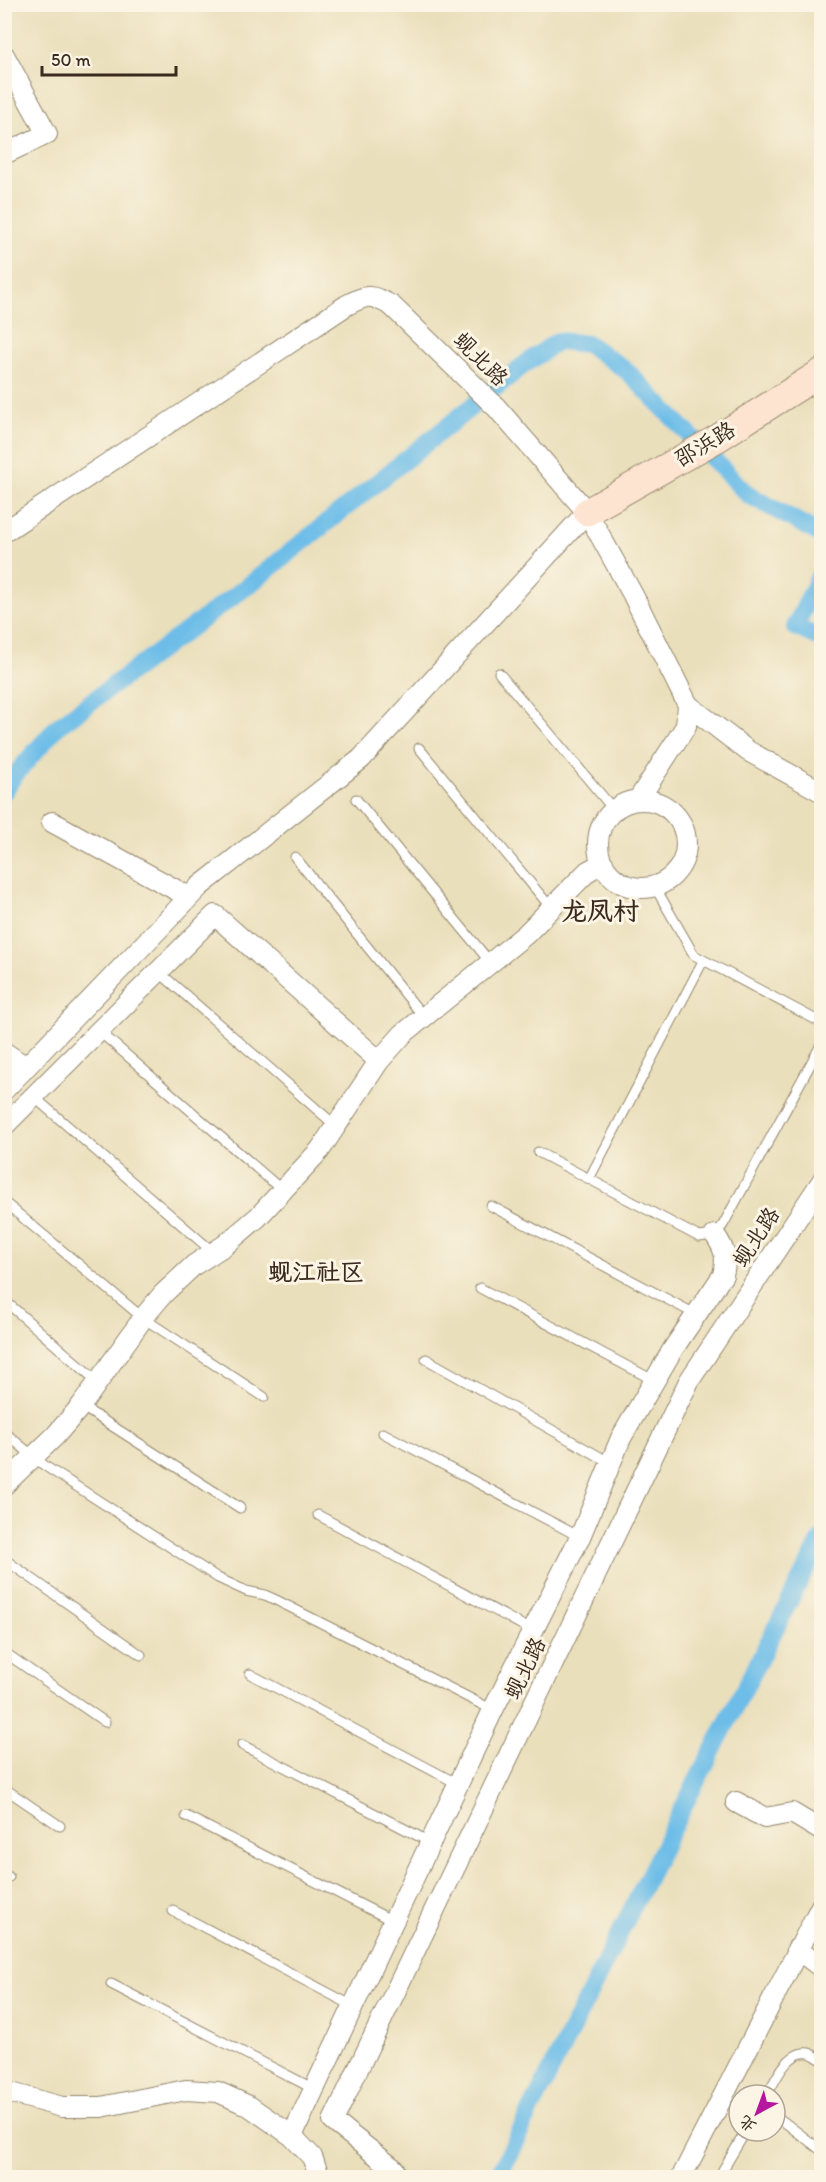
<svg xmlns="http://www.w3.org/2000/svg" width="826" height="2182" viewBox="0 0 826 2182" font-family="Itim,'LXGW WenKai TC',sans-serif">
<rect width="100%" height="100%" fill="#fcf5e5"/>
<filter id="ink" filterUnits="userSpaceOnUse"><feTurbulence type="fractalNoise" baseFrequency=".0167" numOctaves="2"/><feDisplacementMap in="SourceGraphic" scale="12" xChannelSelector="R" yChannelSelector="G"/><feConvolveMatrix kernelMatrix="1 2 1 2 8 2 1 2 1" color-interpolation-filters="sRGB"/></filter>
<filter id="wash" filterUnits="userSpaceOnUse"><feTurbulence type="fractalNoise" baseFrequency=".008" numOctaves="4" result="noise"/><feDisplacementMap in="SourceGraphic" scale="24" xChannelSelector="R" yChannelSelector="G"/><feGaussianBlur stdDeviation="1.35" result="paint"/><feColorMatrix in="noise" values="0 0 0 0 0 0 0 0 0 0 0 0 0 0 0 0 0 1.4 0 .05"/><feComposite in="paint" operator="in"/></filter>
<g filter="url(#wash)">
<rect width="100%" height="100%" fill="#eadfbb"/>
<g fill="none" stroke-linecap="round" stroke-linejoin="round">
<path stroke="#6dbde8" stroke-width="18" d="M 822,571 L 795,627 L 822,639
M 4,791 L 14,776 L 57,727 L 254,581 L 525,364 L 558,341 L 588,344 L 627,371 L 747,494 L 822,535
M 497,2178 L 674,1825 L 822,1538"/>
</g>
</g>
<g filter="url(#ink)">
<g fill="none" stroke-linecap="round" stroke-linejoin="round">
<g stroke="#92846c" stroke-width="11">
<path id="lane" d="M 499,673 L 614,810
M 419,748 L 552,909
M 356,799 L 490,962
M 295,857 L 423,1016
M 655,887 L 694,955 L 822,1023
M 159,972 L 336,1126
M 99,1031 L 283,1191
M 33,1096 L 213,1252
M 538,1152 L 699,1237 L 715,1235 L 723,1225 L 822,1043
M 589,1179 L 703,961
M 4,1202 L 143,1318 L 264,1397
M 491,1206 L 697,1315
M 480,1288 L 655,1381
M 4,1300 L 98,1382
M 426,1359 L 609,1462
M 81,1406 L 240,1508
M 4,1432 L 45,1466 L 218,1578 L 246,1591 L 265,1595 L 276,1600 L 493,1710
M 383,1433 L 580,1537
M 318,1515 L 533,1631
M 4,1559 L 141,1655
M 4,1652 L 105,1722
M 250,1674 L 458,1784
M 242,1745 L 430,1842
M 4,1788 L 60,1826
M 186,1816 L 393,1921
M 4,1874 L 9,1877
M 173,1911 L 353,2006
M 111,1984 L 314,2089
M 767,2095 C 775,2081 788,2049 809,2053 C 813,2054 818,2058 822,2060
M 775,2115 L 822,2151
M 718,2178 L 746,2131"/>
</g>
<g stroke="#92846c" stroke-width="22">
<path id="street" d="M 4,55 L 47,134 L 4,154
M 4,532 L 347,305 C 369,294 370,294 392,306 L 496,407 L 587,512 L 633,595 L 688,705 L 748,751 L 822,792
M 638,800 L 686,726 L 688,705
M598 844a44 44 0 1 1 88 0a44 44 0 1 1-88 0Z
M 52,822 L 189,897
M 4,1052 L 26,1067
M 4,1090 L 199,887 L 361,759 L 587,512
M 4,1126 L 215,915 L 379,1061
M 4,1485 L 55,1436 L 81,1406 L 143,1318 L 163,1294 L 194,1265 L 225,1245 L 258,1217 L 320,1150 L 379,1061 L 403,1034 L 526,934 L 588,871 L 603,863
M 736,1802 L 765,1818 L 792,1813 L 822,1831
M 797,1949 L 822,1968
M 4,2091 L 62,2107 L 101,2107 L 186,2090 L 218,2092 L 249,2106 L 292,2136 L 312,2157 L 320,2178
M 292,2136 L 493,1710 L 580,1537 L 621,1438 L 673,1349 L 723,1275 C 727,1258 725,1249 715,1235
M 394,2169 L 333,2121 L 689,1381 L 822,1181
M 681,2178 L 822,1904"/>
</g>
<g stroke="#92846c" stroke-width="29">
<path id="secondary" d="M 587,512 L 718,438 L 822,372"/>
</g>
<use href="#lane" stroke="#fff" stroke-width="9"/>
<use href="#street" stroke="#fff" stroke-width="20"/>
<use href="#secondary" stroke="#fde4d0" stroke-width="27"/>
</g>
</g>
<g text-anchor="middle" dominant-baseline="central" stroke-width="6" stroke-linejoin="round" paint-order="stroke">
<g font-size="22" fill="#3b2a1e" stroke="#fcf5e5">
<text transform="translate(481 359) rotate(45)">蚬北路</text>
<text transform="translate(705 444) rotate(-31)">邵浜路</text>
<text transform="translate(756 1237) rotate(-57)">蚬北路</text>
<text transform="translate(525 1668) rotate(-64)">蚬北路</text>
</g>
<g font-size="24" font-weight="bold" fill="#3b2a1e" stroke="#fcf5e5">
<text x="316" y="1271">蚬江社区</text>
</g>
<g font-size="26" font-weight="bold" fill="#3b2a1e" stroke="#fcf5e5">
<text x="600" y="911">龙凤村</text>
</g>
</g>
<rect width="826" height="2182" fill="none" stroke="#fcf5e5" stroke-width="24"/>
<g transform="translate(757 2113) rotate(221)"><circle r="28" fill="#fcf5e5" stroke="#afa495" stroke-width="1.5"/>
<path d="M0-4.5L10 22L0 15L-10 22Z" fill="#b5179e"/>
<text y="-9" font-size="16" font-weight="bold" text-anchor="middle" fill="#3b2a1e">北</text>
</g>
<path d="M42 66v9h134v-9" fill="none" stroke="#3b2a1e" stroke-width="3"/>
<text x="51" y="66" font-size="18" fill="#3b2a1e" stroke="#fcf5e5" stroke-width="4.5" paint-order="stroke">50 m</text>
</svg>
